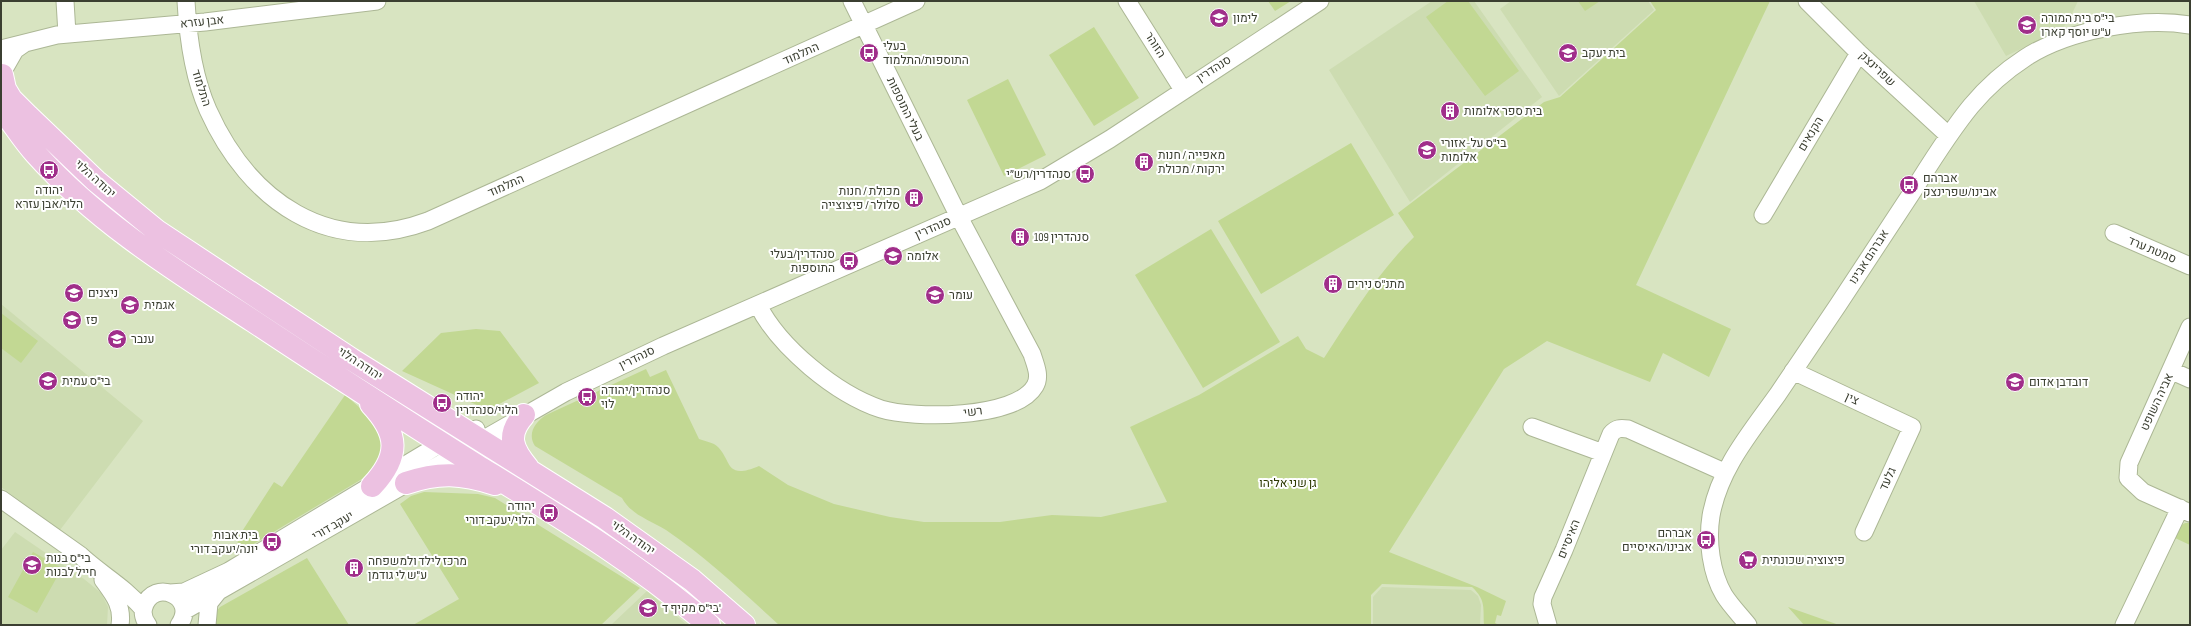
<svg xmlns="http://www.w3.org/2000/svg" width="2191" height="626" viewBox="0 0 2191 626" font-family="'Sofia Sans Condensed',Heebo,sans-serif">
<rect width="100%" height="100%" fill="#d8e4c1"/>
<path fill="#cddcb1" d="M 1432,1 L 1474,1 L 1542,97 L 1410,202 L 1329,70 Z
M 1511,1 L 1648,1 L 1654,10 L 1559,96 L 1500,9 Z
M 1974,1 L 2078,1 L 2069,20 L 2061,30 L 2006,56 Z
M 1,304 L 143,421 L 60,530 L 1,487 Z
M 15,532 L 84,579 L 101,593 L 108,607 L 107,625 L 1,625 L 1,550 Z
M 1382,587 L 1471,590 L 1478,596 L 1481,605 L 1480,625 L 1373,625 L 1373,597 Z
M 647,591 L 687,625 L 611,625 Z"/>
<path fill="#c2d893" d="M 1268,1 L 1291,1 L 1275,11 Z
M 1448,1 L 1468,1 L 1519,71 L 1485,96 L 1426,17 Z
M 1578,1 L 1600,1 L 1585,11 Z
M 1650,1 L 1770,1 L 1636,285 L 1731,329 L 1709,377 L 1663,353 L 1650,382 L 1547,341 L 1504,369 L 1389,552 L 1477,587 L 1506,601 L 1501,616 L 1497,615 L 1495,623 L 1499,625 L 1484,625 C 1483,607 1486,600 1472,587 L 1382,584 L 1371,595 L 1371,625 L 779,625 C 743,592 707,558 666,530 C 650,520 631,515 622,498 L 535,446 C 527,434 535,422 546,415 L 646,369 L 650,377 L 666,370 L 699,439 C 704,441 710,442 714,444 C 733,456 722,482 759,466 L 788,485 L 834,504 L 890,517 L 924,522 L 1000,522 L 1052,515 L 1101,517 L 1167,502 L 1130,427 L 1199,395 L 1298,336 L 1306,349 L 1324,358 C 1350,318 1379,271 1414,237 L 1398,213 L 1544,102 L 1560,97 L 1656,10 Z
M 1094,27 L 1139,98 L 1094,126 L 1049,55 Z
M 1008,79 L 1046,155 L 1004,176 L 967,100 Z
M 1351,143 L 1394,215 L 1261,294 L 1218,221 Z
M 1211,229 L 1280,342 L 1203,388 L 1135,275 Z
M 1,313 L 38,341 L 21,363 L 1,348 Z
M 476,329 L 500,331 L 539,383 L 488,410 L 402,371 L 441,333 Z
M 345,395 C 360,408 386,427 383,450 C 381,458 375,467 372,473 L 235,555 L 239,536 L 274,482 L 282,487 Z
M 424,492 L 478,494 L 495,498 L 640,588 L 601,625 L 413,625 L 459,599 L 400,504 L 411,496 Z
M 2185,523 L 2190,523 L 2190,545 L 2173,537 L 2180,526 Z
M 33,552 L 62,568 L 37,613 L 8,597 Z
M 307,558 L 349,625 L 213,625 L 214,614 L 220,607 Z
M 1788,607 L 1839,625 L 1804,625 Z"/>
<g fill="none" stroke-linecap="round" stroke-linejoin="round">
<g stroke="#acb795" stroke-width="19">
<path id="minor" d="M 65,1 L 67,34
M 186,1 C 188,38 193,76 208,110 C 249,201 329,258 428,221 L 916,1
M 1127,1 L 1183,90
M 1807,1 L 1859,53 L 1948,135
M 1,49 L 57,35 L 205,22 L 377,1
M 3,71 L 15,50 L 25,43
M 1763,215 L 1859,53
M 2114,233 L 2190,266
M 758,305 C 779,347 836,394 881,409 C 913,419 1016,419 1035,386 C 1041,376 1035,364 1032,354 L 959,217 L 852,1
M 2190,327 L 2129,463 L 2128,478 L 2143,492 L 2190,513
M 1793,371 L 1912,427 L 1864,532
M 2172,371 L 2190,379
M 1532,427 L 1603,453
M 1,499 L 80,555 C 100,574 125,587 143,609
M 103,580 C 114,595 123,606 120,625
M 170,593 L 184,592 L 229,571 L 442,443 L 476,429
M 184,611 L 566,392 L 663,346 L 1040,181 L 1110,139 L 1320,1
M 148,625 C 144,620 142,613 144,607 C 153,577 199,597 179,625
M 207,625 L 209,603 L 217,593
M 1548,625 L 1542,604 L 1543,597 L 1564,550 L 1611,434 C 1616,428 1620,428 1628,429 L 1724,472
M 1748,625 C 1740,615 1731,606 1724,595 C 1711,573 1707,541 1711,516 C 1719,469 1751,432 1778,394 C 1798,364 1818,335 1838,305 C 1862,268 1887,231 1911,194 C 1930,164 1948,134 1971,106 C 1986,88 2005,71 2025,58 C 2068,30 2140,17 2190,25
M 2124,625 L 2180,508"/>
</g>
<g stroke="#fff" stroke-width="24">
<path id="major" d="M 2,75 L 5,89 L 11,99 L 28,116 L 96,181 L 157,231 L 351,359 L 605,518 L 692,580 L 744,625
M 1,108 C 13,123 23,140 36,154 C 98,223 176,271 253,321 C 327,370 401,418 476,465 C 557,515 637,563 709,625
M 371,404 C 399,434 400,456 372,486
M 524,415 C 506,435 512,449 528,468
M 406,483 C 439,472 461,473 495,484"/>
</g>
<use href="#minor" stroke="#fff" stroke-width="17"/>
<use href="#major" stroke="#ecc1e1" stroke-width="22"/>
</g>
<defs>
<g id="school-disc" transform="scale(1)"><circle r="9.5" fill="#a02e8a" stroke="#fff"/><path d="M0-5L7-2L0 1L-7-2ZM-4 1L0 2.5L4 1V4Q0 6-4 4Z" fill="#fff"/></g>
<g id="bus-disc" transform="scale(1)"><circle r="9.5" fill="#a02e8a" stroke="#fff"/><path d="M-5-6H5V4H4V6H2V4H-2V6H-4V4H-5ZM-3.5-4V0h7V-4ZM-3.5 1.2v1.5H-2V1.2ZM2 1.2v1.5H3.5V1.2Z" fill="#fff"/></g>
<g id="building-disc" transform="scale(1)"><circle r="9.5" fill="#a02e8a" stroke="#fff"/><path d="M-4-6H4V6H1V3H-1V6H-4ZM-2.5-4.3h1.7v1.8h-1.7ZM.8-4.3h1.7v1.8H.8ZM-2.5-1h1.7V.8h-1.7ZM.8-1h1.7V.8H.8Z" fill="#fff"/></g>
<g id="supermarket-disc" transform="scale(1)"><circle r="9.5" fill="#a02e8a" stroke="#fff"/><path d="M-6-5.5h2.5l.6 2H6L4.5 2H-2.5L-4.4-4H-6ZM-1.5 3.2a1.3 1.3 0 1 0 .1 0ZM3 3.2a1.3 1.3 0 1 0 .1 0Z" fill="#fff"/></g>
</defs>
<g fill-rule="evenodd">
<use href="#school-disc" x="1219" y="18"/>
<use href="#school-disc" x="2027" y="25"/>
<use href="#bus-disc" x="869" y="53"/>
<use href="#school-disc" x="1568" y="53"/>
<use href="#building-disc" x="1450" y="111"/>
<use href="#school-disc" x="1427" y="150"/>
<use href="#building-disc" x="1144" y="162"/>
<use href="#bus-disc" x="49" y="170"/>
<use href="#bus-disc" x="1085" y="174"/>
<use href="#bus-disc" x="1909" y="185"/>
<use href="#building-disc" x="914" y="198"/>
<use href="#building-disc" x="1020" y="237"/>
<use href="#school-disc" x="893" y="256"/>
<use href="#bus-disc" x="849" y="261"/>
<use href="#building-disc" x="1333" y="284"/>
<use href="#school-disc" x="74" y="293"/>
<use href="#school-disc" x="935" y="295"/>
<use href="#school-disc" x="130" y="305"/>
<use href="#school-disc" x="72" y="320"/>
<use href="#school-disc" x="117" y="339"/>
<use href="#school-disc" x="48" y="381"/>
<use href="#school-disc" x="2015" y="382"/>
<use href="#bus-disc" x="587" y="397"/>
<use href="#bus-disc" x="442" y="403"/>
<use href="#bus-disc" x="549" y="513"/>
<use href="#bus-disc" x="1706" y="540"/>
<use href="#bus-disc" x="272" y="542"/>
<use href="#supermarket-disc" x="1748" y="560"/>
<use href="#school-disc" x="32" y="565"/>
<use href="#building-disc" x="354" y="568"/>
<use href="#school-disc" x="648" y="608"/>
</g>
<g text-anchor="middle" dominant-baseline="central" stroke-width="4" stroke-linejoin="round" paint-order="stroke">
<g font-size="12" fill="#3b3f31" stroke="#fff" text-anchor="start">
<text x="1233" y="18">לימון</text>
<text x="2041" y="18">בי"ס בית המורה<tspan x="2041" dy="14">ע"ש יוסף קארו</tspan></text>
<text x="883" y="46">בעלי<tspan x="883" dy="14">התוספות/התלמוד</tspan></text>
<text x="1582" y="53">בית יעקב</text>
<text x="1464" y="111">בית ספר אלומות</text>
<text x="1441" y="143">בי"ס על-אזורי<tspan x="1441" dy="14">אלומות</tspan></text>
<text x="1158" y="155">מאפייה / חנות<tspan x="1158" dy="14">ירקות / מכולת</tspan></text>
<text x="1071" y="174" text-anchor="end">סנהדרין/רש״י</text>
<text x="1923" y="178">אברהם<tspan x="1923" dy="14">אבינו/שפרינצק</tspan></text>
<text x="49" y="190" text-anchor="middle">יהודה<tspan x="49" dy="14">הלוי/אבן עזרא</tspan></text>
<text x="900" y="191" text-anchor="end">מכולת / חנות<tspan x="900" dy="14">סלולר / פיצוצייה</tspan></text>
<text x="1034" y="237">סנהדרין 109</text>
<text x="835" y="254" text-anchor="end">סנהדרין/בעלי<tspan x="835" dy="14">התוספות</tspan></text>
<text x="907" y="256">אלומה</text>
<text x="1347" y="284">מתנ"ס נירים</text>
<text x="88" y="293">ניצנים</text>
<text x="949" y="295">עומר</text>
<text x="144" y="305">אגמית</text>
<text x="86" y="320">פז</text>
<text x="131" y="339">ענבר</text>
<text x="62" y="381">בי"ס עמית</text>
<text x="2029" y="382">דובדבן אדום</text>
<text x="601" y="390">סנהדרין/יהודה<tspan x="601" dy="14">לוי</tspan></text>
<text x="456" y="396">יהודה<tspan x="456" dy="14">הלוי/סנהדרין</tspan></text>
<text x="535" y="506" text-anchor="end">יהודה<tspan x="535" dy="14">הלוי/יעקב דורי</tspan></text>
<text x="1692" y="533" text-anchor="end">אברהם<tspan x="1692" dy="14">אבינו/האיסיים</tspan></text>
<text x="258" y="535" text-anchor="end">בית אבות<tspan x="258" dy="14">יונה/יעקב דורי</tspan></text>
<text x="46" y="558">בי"ס בנות<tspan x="46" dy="14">חייל לבנות</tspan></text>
<text x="1762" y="560">פיצוציה שכונתית</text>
<text x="368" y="561">מרכז לילד ולמשפחה<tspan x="368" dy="14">ע"ש לי גודמן</tspan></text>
<text x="662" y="608">בי"ס מקיף ד'</text>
</g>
<g font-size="12" fill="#3b3f31" stroke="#fff">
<text transform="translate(202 22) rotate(-6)">אבן עזרא</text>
<text transform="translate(1155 45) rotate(58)">הזוהר</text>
<text transform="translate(801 54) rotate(-24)">התלמוד</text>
<text transform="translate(1214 69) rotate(-33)">סנהדרין</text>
<text transform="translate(1877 69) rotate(43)">שפרינצק</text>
<text transform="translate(201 88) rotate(72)">התלמוד</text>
<text transform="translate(905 109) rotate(64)">בעלי התוספות</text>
<text transform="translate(1811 134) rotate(-59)">הקנאים</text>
<text transform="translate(95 179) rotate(42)">יהודה הלוי</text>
<text transform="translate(506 186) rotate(-24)">התלמוד</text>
<text transform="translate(933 228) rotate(-24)">סנהדרין</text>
<text transform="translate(2152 250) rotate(23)">סמטת ערד</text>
<text transform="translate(1869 257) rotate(-57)">אברהם אבינו</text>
<text transform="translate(637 358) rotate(-26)">סנהדרין</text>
<text transform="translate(360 364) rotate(33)">יהודה הלוי</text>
<text transform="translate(1852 399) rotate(25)">צין</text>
<text transform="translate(2157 402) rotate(-65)">אביה השופט</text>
<text transform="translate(973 412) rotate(-8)">רשי</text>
<text transform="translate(1888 479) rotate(-66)">גלעד</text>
<text transform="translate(333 526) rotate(-30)">יעקב דורי</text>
<text transform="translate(633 538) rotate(35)">יהודה הלוי</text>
<text transform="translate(1569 539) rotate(-68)">האיסיים</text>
</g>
<g font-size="12" fill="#2e3a03" stroke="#fff">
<text x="1288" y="483">גן שני אליהו</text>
</g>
</g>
<rect width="2191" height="626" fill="none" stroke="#3b3f31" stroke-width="4"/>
</svg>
